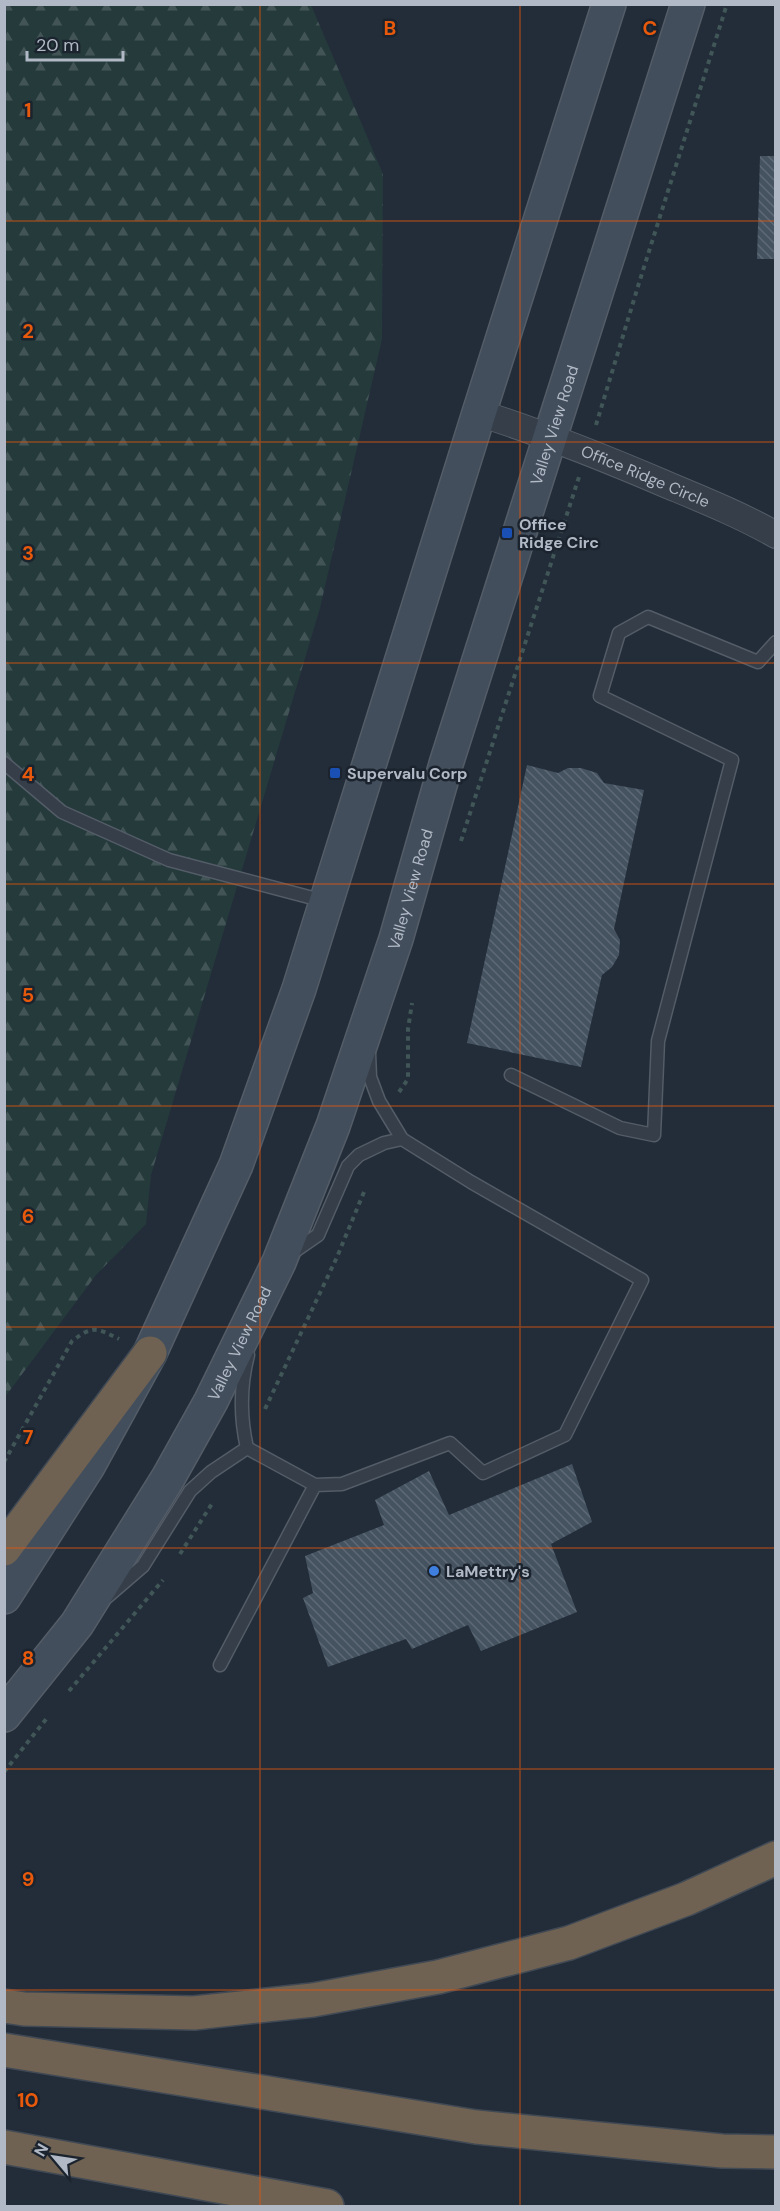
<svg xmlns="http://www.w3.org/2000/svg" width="780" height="2211" viewBox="0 0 780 2211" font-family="'DM Sans',sans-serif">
<defs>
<pattern id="forest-firs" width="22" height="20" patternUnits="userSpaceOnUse" patternTransform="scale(1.5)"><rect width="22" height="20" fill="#253a3b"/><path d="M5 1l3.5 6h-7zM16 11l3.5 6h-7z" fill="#425456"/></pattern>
<pattern id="building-back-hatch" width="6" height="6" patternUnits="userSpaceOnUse" patternTransform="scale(1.5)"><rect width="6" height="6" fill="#455260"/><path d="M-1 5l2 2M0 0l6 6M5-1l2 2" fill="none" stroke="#5d6975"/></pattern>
</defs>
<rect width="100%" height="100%" fill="#222d39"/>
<path fill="url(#forest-firs)" d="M 5,5 L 311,5 L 383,174 L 382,339 L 320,608 L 151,1175 L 146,1224 L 96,1275 L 5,1397 Z"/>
<path fill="url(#building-back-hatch)" d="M 760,156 L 776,156 L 776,259 L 757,259 Z
M 527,765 L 558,773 L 568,768 L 581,768 L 597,773 L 604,783 L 644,790 L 614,929 L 620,940 L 619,955 L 612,967 L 602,975 L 581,1067 L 467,1043 Z
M 572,1464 L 592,1522 L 551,1544 L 577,1612 L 481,1651 L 468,1625 L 412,1649 L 406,1639 L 328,1667 L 303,1598 L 313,1593 L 305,1556 L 384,1525 L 375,1500 L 429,1471 L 449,1515 Z"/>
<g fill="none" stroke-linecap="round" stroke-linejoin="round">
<g stroke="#535c67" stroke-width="15">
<path id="lane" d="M 4,763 L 62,812 L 169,860 L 324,901
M 511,1075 L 620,1128 L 654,1135 L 658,1041 L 732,760 L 600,696 L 619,633 L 648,617 L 758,662 L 776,642
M 292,1253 L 318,1235 L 348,1166 L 359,1155 L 384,1143 L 402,1139
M 315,1485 L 342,1484 L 450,1443 L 483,1473 L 565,1435 L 642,1280 L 471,1182 L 402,1139 L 379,1101 L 370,1077 L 369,1053
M 107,1597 L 143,1566 L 190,1491 L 211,1472 L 247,1448
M 220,1665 L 315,1485 L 247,1448 C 240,1417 240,1386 248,1355"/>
</g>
<g stroke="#535c67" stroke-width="28">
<g id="street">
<path id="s1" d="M 479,413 C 542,433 602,457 663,483 C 701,499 739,514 776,535"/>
</g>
</g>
<g stroke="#535c67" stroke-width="36">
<g id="secondary">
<path d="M 4,1597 L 88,1466 L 150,1353 L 236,1165 L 299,989 L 479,413 L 609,4"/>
<path id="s2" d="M 4,1715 L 77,1624 L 168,1478 L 211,1401 L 279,1262 L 333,1126 L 396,939 L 446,764 L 688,4"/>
</g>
</g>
<g stroke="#404954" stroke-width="36">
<path id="highway" d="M 4,1549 L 150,1353
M 4,2006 L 24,2009 L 194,2013 L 313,2000 L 438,1977 L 569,1943 L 686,1899 L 776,1858
M 4,2050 L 476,2127 L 722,2151 L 776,2152
M 4,2147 L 327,2206"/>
</g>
<path stroke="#415657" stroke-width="4" stroke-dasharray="4.5 4.5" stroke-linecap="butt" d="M 596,425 L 639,283 L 727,4
M 461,841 L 579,477
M 399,1092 L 408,1079 L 408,1029 L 412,1003
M 265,1409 L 337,1257 L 364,1192
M 4,1462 L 72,1341 C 93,1325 97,1328 119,1339
M 180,1554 L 213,1502
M 69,1691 L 163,1580
M 4,1772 L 47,1718"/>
<use href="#lane" stroke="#353e49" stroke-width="12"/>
<use href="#street" stroke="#353e49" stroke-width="26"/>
<use href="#secondary" stroke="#434e5c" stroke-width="33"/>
<use href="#highway" stroke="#6f6252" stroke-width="33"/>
</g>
<path fill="none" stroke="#e8590c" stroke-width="1.5" stroke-opacity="0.55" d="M 260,4 L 260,2206M 520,4 L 520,2206M 4,221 L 776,221M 4,442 L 776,442M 4,663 L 776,663M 4,884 L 776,884M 4,1106 L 776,1106M 4,1327 L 776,1327M 4,1548 L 776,1548M 4,1769 L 776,1769M 4,1990 L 776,1990"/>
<g fill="#1a4fb4" stroke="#1b242e" stroke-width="2">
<rect x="501" y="527" width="12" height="12" rx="3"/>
<rect x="329" y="767" width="12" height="12" rx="3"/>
</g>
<circle fill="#3f7fe0" stroke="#1b242e" stroke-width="2" cx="434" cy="1571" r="6"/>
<g text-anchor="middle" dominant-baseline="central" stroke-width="5" stroke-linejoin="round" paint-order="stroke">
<g font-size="16" fill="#b0b9c5" stroke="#1b242e">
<text stroke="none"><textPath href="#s2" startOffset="1413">Valley View Road</textPath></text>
<text stroke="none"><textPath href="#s1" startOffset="178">Office Ridge Circle</textPath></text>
<text stroke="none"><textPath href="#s2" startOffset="927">Valley View Road</textPath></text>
<text stroke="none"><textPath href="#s2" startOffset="441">Valley View Road</textPath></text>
</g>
<g font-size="16" font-weight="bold" fill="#b0b9c5" stroke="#1b242e" text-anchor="start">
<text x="519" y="524">Office<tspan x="519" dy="18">Ridge Circ</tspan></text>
<text x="347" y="773">Supervalu Corp</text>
<text x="446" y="1571">LaMettry's</text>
</g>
</g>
<g font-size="20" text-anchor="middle" font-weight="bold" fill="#e8590c" stroke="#1b242e" stroke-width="5" stroke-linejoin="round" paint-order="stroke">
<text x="390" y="35">B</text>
<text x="650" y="35">C</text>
<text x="28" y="117">1</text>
<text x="28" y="338">2</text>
<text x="28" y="560">3</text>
<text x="28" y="781">4</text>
<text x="28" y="1002">5</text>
<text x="28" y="1223">6</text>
<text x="28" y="1444">7</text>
<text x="28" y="1665">8</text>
<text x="28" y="1886">9</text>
<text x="28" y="2107">10</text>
</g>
<rect width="780" height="2211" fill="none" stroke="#b0b9c5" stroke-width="12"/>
<g transform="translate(54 2157) rotate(299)" stroke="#1b242e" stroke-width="4.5" paint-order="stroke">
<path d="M0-4.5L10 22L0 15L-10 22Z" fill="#b0b9c5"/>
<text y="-9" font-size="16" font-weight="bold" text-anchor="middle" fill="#b0b9c5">N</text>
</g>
<path d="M27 51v9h96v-9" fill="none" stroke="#b0b9c5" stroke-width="3"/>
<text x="36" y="51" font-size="18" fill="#b0b9c5" stroke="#1b242e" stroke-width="4.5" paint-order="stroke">20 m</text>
</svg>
